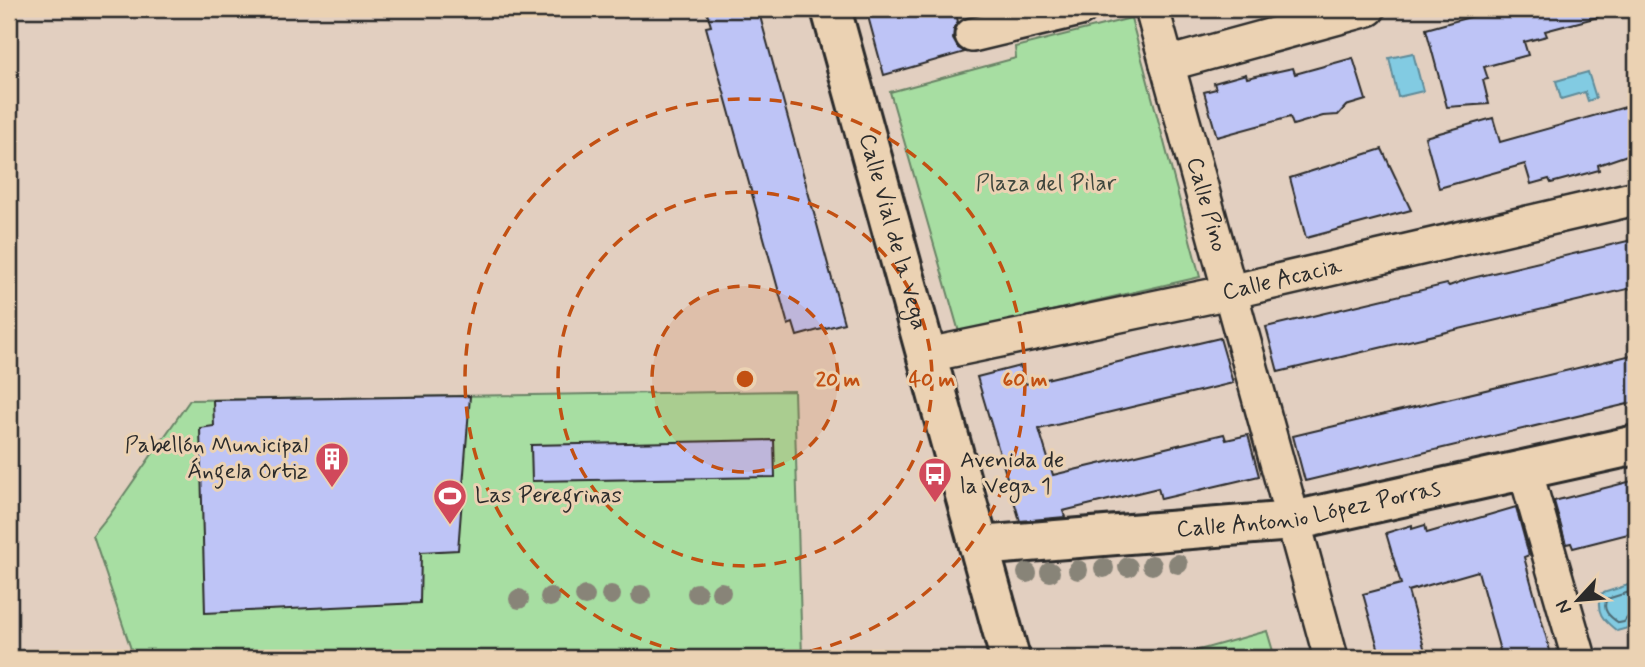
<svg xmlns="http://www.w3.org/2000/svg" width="1645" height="667" viewBox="0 0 1645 667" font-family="Mynerve,sans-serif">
<rect width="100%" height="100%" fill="#e2cfc0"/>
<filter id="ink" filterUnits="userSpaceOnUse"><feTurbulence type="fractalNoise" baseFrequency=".0143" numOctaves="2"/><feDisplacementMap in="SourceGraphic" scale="14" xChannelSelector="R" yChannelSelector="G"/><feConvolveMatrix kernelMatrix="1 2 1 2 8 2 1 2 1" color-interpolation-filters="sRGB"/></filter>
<g filter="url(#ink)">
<path fill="#a7dea2" stroke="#698466" stroke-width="2" d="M 1131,18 L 1200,277 L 959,332 L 890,92 L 1016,58 L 1015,47 Z
M 794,391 L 802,658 L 134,658 L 93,536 L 109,516 L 190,400 Z
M 1267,631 L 1275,658 L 1174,658 L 1174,657 Z"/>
<path fill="#82cbe2" stroke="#5f8b99" stroke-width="2" d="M 1413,53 L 1423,91 L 1398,97 L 1389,58 Z
M 1588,72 L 1596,98 L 1588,101 L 1585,92 L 1561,99 L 1556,81 Z
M 1634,583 L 1636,584 L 1636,616 L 1628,628 L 1617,631 C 1602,619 1596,613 1600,594 Z"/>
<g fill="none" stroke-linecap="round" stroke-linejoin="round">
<path stroke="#4e6b74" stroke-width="2" d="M 1636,590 L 1607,599 C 1601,610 1610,617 1619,623 L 1624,622 L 1630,614 L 1636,613"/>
</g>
<path fill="#bec4f6" stroke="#2b2b2b" stroke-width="2" d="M 706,9 L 758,9 L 844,323 L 797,336 L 793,323 L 788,325 L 706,27 L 711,26 Z
M 866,9 L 955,9 L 958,22 L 954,29 L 953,39 L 958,48 L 965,52 L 884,75 Z
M 1499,9 L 1597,9 L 1598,17 L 1545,31 L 1547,36 L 1524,42 L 1528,55 L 1484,67 L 1488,79 L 1483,80 L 1489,104 L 1447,107 L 1426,29 Z
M 1353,58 L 1366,100 L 1346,106 L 1338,115 L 1323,116 L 1293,125 L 1290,117 L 1217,137 L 1204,92 L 1216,89 L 1214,83 L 1246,74 L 1247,78 L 1293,68 L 1295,74 Z
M 1636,104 L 1636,152 L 1598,165 L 1599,170 L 1551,183 L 1549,179 L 1531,184 L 1525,164 L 1439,188 L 1425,137 L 1493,118 L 1500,142 Z
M 1382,149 L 1411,210 L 1306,238 L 1290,178 Z
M 1636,239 L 1636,287 L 1278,372 L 1266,327 L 1447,284 L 1449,286 L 1468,279 Z
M 1220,338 L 1233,383 L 1039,429 L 1053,475 L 1224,434 L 1226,440 L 1248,435 L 1259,476 L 1161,499 L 1158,488 L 1063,511 L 1065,517 L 1020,521 L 977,377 L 1020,366 L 1025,384 Z
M 1636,354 L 1636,402 L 1305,481 L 1293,436 Z
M 470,396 L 458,550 L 421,552 L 420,603 L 205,613 L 200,428 L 214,426 L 213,400 Z
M 774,440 L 775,477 L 532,481 L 531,445 Z
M 1636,480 L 1636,532 L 1573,548 L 1571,543 L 1566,544 L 1554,501 Z
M 1516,507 L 1529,555 L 1524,557 L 1552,658 L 1502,658 L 1478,571 L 1408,591 L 1427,658 L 1381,658 L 1363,594 L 1401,584 L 1386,533 L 1412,525 L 1412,529 L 1425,525 L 1427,533 Z"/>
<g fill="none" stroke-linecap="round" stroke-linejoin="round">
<g stroke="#2b2b2b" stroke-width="38">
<g id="minor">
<path id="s1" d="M 1152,9 L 1331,658"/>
<path d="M 972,35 L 1080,9"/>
<path d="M 1167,64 L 1368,9"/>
<path id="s2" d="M 928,355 L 1230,292 L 1636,198"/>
<path d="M 1525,470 L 1579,658"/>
</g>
</g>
<g stroke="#2b2b2b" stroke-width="44">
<g id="tertiary">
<path id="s3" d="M 831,9 L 1010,658"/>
<path id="s4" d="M 979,546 L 1293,521 L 1636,445"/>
</g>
</g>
<use href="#minor" stroke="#ebd2b3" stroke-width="33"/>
<use href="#tertiary" stroke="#ebd2b3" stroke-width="38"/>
</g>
<g fill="#888478">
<circle cx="1178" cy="564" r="10"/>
<circle cx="1152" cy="565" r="10"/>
<circle cx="1128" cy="567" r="10"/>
<circle cx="1104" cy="568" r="10"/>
<circle cx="1078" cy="570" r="10"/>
<circle cx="1050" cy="572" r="10"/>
<circle cx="1027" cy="573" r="10"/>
<circle cx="721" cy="592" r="10"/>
<circle cx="697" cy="593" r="10"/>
<circle cx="611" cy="595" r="10"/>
<circle cx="641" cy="595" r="10"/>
<circle cx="585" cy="596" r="10"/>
<circle cx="550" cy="597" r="10"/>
<circle cx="519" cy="599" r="10"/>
</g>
</g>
<circle cx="745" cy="379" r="93" fill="#c25012" fill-opacity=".12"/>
<g fill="none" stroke="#c25012" stroke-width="3.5" stroke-dasharray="12 9">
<circle cx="745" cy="379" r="93"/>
<circle cx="745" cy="379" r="187"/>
<path d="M723 658A280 280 0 1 1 767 658"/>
</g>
<defs>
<g id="building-pin" transform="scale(1.75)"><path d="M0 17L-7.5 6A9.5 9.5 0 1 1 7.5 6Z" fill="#d1495b" stroke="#ebd2b3"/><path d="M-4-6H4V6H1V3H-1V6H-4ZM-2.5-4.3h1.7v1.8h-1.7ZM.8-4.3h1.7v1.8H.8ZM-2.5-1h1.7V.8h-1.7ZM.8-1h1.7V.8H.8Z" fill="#fff"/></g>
<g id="bus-pin" transform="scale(1.75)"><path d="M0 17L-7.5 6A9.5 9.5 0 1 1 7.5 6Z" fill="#d1495b" stroke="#ebd2b3"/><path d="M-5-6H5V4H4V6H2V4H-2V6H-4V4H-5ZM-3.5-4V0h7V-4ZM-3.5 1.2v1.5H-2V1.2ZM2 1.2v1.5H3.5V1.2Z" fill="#fff"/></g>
<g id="stadium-pin" transform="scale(1.75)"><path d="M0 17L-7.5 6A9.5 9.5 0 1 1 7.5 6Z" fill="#d1495b" stroke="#ebd2b3"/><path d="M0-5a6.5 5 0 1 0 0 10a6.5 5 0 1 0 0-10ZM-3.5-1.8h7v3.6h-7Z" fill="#fff"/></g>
</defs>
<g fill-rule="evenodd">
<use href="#building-pin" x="332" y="459"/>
<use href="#bus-pin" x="935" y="474"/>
<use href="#stadium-pin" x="450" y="496"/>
</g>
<g text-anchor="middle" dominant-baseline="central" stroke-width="6" stroke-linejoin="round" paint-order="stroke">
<g font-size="23" fill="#3e463d" stroke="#ebd2b3">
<text x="1046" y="184">Plaza del Pilar</text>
</g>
<g font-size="23" fill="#2b2b2b" stroke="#ebd2b3">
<text stroke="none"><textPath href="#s1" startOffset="203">Calle Pino</textPath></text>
<text stroke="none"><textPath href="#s3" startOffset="231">Calle Vial de la Vega</textPath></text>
<text stroke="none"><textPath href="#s2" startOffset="362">Calle Acacia</textPath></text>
<text stroke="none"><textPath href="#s4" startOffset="332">Calle Antonio López Porras</textPath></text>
</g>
<g font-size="23" fill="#2b2b2b" stroke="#ebd2b3" text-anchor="start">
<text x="308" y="446" text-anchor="end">Pabellón Municipal<tspan x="308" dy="26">Ángela Ortiz</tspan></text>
<text x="960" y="461">Avenida de<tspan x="960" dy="26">la Vega 1</tspan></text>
<text x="475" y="496">Las Peregrinas</text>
</g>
</g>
<circle cx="745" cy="379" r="10" fill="#c25012" stroke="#ebd2b3" stroke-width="3.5"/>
<g font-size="21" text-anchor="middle" font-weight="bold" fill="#c25012" stroke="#ebd2b3" stroke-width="6" stroke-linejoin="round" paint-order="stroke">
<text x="838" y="386">20 m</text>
<text x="932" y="386">40 m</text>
<text x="1025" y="386">60 m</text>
</g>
<rect width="1645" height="667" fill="none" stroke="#ebd2b3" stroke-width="35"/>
<rect x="18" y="18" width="1610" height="632" fill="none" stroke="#2b2b2b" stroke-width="2.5" filter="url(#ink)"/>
<g transform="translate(1578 600) rotate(244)" stroke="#ebd2b3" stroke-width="5" paint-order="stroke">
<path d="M0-5L12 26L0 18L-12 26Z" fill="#2b2b2b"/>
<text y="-10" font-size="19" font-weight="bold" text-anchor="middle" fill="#2b2b2b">N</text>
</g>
</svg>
